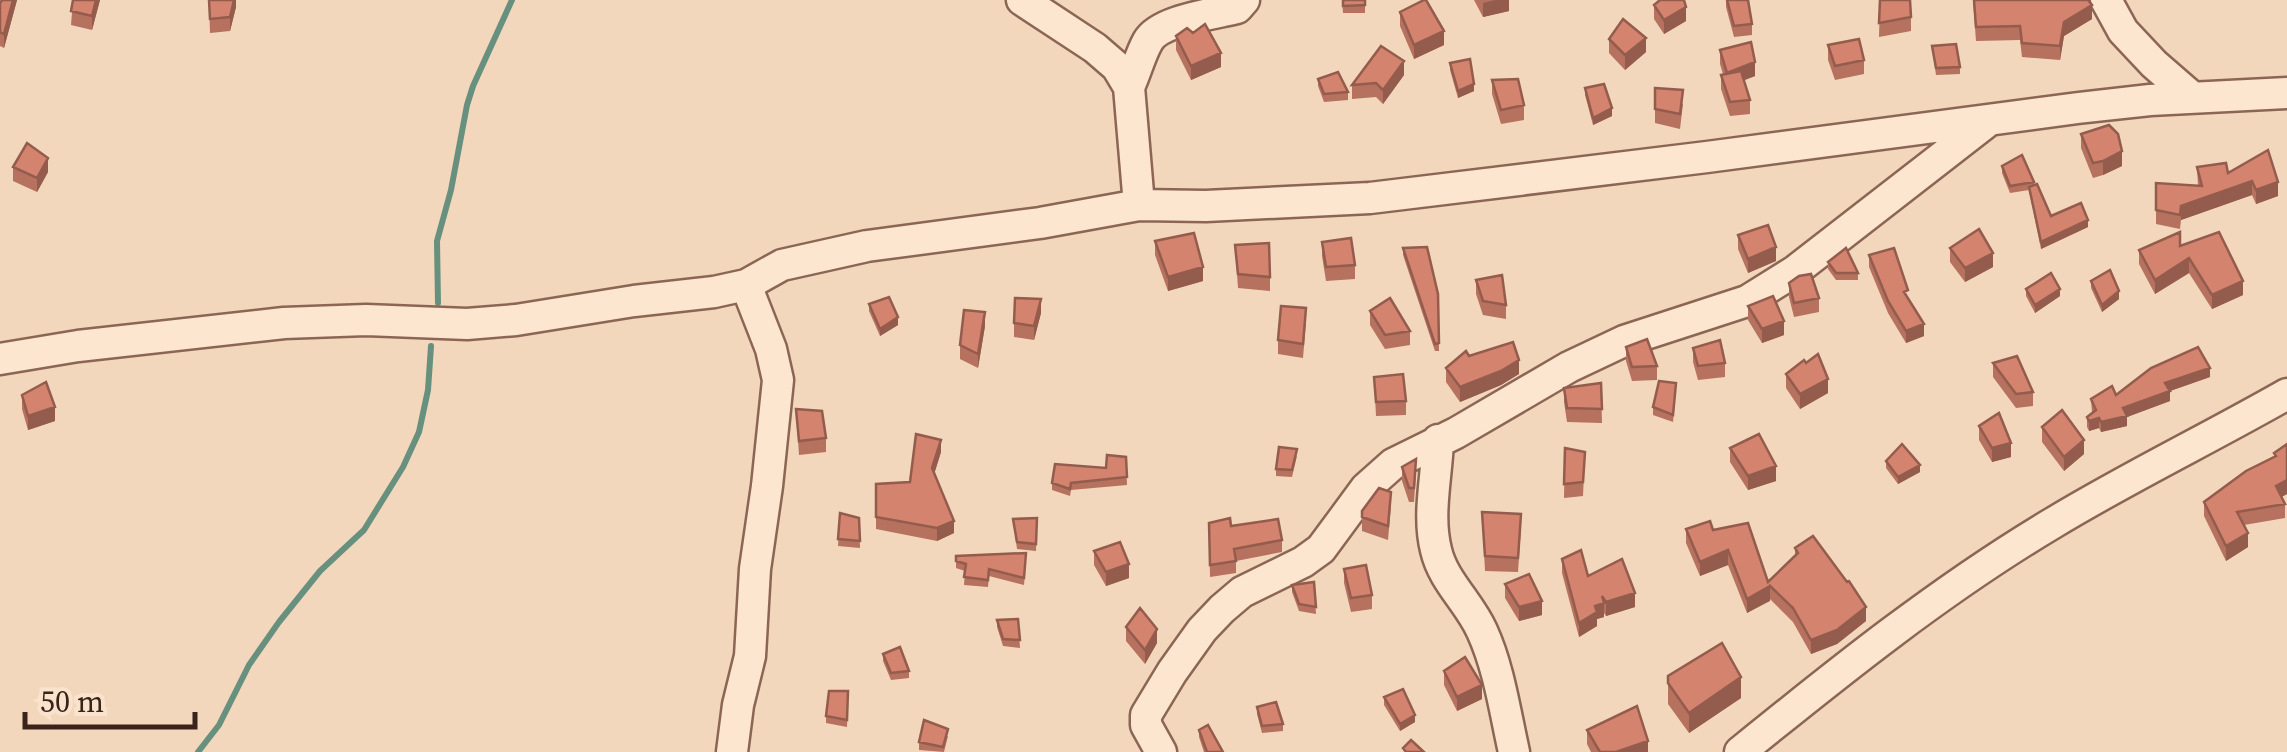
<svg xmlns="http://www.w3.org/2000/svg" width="2287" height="752" viewBox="0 0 2287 752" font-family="'Source Serif 4',serif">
<rect width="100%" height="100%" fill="#f2d7bc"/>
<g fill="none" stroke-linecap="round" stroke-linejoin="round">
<path stroke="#67917e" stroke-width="6" d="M 438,303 L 437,241 L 451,190 L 467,105 L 473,86 L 512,0
M 198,752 L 219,725 L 249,665 L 279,622 L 320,571 L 364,530 L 403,467 L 419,432 L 428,390 L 431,346"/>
<g stroke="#8c6654" stroke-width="35">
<path id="minor" d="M 1022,0 L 1095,48 L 1117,67 L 1129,87 L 1139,205
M 2106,0 L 2123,31 L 2154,64 L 2192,97
M 1129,87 C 1136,72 1140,55 1148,41 C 1160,20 1214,14 1237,8 L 1244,0
M 0,359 L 78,346 L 284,323 L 366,320 L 467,324 L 516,320 L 634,301 L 714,292 L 746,285 L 782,265 L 867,246 L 1040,223 L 1139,205 L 1206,206 L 1370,198 L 1707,157 L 2078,108 L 2150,100 L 2287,93
M 1438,440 C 1437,475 1427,515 1436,550 C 1443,581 1469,602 1482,631 C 1499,668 1505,712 1514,752
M 732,752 L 738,705 L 750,656 L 755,569 L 767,486 L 778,380 L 771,349 L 746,285
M 1161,752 L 1146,725 L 1146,715 L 1172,672 L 1202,630 L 1222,609 L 1242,592 L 1303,562 L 1321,549 L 1366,488 L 1393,464 L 1456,433 L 1569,367 L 1624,341 L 1747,301 L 1795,271 L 1987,122
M 1740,752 C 1840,671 1942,589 2053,523 C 2129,477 2210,438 2287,394"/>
</g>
<use href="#minor" stroke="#fce6d0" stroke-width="30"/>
</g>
<path fill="#b6715f" d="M 17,0 L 4,48 L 0,46 L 0,3 Z
M 73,0 L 100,0 L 92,30 L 71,25 Z
M 209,0 L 236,0 L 236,7 L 230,31 L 210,33 Z
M 1342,0 L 1365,0 L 1365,13 L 1343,13 Z
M 1474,0 L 1509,0 L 1509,11 L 1483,17 Z
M 1726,0 L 1748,0 L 1752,24 L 1752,35 L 1734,37 L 1726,7 Z
M 1880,0 L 1911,17 L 1911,31 L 1879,37 Z
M 1973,0 L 2088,0 L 2092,19 L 2064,36 L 2060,60 L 2022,57 L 2020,40 L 1976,41 Z
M 1654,5 L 1686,21 L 1664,34 L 1654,19 Z
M 1400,12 L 1444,45 L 1414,59 L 1400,26 Z
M 1176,36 L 1221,67 L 1191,80 L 1176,50 Z
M 1609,39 L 1646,52 L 1625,70 L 1609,53 Z
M 1828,45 L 1864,60 L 1864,74 L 1835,80 L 1828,60 Z
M 1932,46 L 1960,67 L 1960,74 L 1936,75 Z
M 1720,50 L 1755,76 L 1744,80 L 1750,100 L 1750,114 L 1730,116 L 1721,89 L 1721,75 L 1723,74 L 1720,64 Z
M 1450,63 L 1474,91 L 1458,98 L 1450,70 Z
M 1404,75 L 1383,104 L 1376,97 L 1352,99 L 1352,85 Z
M 1318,79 L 1348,92 L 1348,100 L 1324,102 L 1318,86 Z
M 1492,80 L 1524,105 L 1524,120 L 1501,124 L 1492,94 Z
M 1585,88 L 1612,116 L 1593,125 L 1585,95 Z
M 1655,88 L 1683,104 L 1680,129 L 1655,123 Z
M 2081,134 L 2122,166 L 2103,175 L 2093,178 L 2081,148 Z
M 2268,150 L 2278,196 L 2256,204 L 2252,195 L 2181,220 L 2180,229 L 2156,224 L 2156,183 L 2198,186 L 2197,167 L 2228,173 Z
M 2002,166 L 2034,182 L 2034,185 L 2051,216 L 2088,227 L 2041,249 L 2029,190 L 2010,193 L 2002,173 Z
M 13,167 L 48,172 L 37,192 L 13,181 Z
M 1738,235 L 1776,261 L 1748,273 L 1738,249 Z
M 1155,241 L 1203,281 L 1168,291 L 1155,255 Z
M 1322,242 L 1355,265 L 1355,279 L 1326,281 L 1322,256 Z
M 1235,245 L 1270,277 L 1270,291 L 1238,288 Z
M 2180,246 L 2243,295 L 2212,309 L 2189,273 L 2155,294 L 2139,264 L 2139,250 Z
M 1403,248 L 1438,294 L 1439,351 L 1435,351 L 1403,255 Z
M 1950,248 L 1993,267 L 1965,282 L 1950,262 Z
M 1869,255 L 1908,299 L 1924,336 L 1906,343 L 1888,313 L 1869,267 Z
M 1828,262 L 1858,273 L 1858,280 L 1836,280 L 1828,269 Z
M 1476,280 L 1506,305 L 1506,319 L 1483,315 L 1476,294 Z
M 2091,281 L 2119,299 L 2102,312 L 2091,288 Z
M 1789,283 L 1819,298 L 1819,312 L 1794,317 L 1789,297 Z
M 2026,289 L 2060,296 L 2035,313 L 2026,296 Z
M 869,304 L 898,325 L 880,336 L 869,311 Z
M 1748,306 L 1784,335 L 1762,343 L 1748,320 Z
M 1370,311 L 1410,331 L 1410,345 L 1385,349 L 1370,325 Z
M 1041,313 L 1034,340 L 1014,337 L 1014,323 Z
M 1306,322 L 1303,358 L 1278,354 L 1278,340 Z
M 985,326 L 978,368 L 960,359 L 960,345 Z
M 1626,347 L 1657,366 L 1657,380 L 1632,381 L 1626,361 Z
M 1693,348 L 1725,363 L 1725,377 L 1698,380 L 1693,362 Z
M 1469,356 L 1519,374 L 1501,385 L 1460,402 L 1446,382 L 1446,368 Z
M 1993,363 L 2033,392 L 2033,406 L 2016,408 L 1993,377 Z
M 1786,374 L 1828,393 L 1800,409 L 1786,388 Z
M 1374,377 L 1406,401 L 1406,415 L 1376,416 Z
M 2210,377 L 2170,391 L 2170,401 L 2127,417 L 2127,426 L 2101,432 L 2099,428 L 2089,431 L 2087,427 L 2087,417 L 2092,413 L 2091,399 Z
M 1601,383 L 1602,423 L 1567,422 L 1564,402 L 1564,388 Z
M 1676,390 L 1673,422 L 1653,415 L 1653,407 Z
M 22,395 L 55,421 L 28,430 L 22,409 Z
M 796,409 L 826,438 L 826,452 L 799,455 Z
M 1979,426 L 2011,457 L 1992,462 L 1979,440 Z
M 2042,427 L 2084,454 L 2064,471 L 2042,442 Z
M 1565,448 L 1585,452 L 1583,496 L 1564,498 Z
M 1730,448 L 1776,481 L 1748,490 L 1730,462 Z
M 941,452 L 934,474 L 954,533 L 937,541 L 876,529 L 876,484 L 910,482 Z
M 2274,453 L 2287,494 L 2281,497 L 2285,504 L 2285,518 L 2244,525 L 2248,547 L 2226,561 L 2204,516 L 2204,502 L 2274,457 Z
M 1297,456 L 1292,477 L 1276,476 L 1276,469 Z
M 1126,457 L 1127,485 L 1071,490 L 1070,496 L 1052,490 L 1052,483 L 1106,468 Z
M 1886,461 L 1920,472 L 1898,484 L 1886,468 Z
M 1402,467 L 1416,473 L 1414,502 L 1409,502 L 1402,481 Z
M 1391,506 L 1388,540 L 1362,531 L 1362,511 Z
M 1482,512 L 1521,528 L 1518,572 L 1485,571 Z
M 840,513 L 859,518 L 860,548 L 838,546 Z
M 1037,518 L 1036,551 L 1017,549 L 1013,519 Z
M 1209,523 L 1231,526 L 1282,540 L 1282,552 L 1236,561 L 1236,573 L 1210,577 Z
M 1686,529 L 1713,530 L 1768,582 L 1795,557 L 1795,548 L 1866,621 L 1837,644 L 1811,654 L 1793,622 L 1770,599 L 1747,613 L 1728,565 L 1700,576 L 1686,543 Z
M 1094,551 L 1129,578 L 1106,586 L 1094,565 Z
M 956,556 L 1026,560 L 1024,585 L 989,576 L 988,587 L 964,585 L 965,571 L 956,568 Z
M 1562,559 L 1588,576 L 1635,607 L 1606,616 L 1604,613 L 1604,617 L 1597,619 L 1597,626 L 1579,637 L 1562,573 Z
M 1344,569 L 1372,595 L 1372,609 L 1351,612 L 1344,583 Z
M 1314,582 L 1316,614 L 1299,611 L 1292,592 L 1292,585 Z
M 1505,584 L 1542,615 L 1519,621 L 1505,598 Z
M 1018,619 L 1020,648 L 1003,646 L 997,627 L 997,620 Z
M 1126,627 L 1157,643 L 1145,664 L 1126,641 Z
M 883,654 L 909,671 L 909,678 L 891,680 L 883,661 Z
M 1444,671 L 1482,699 L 1457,711 L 1444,685 Z
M 1668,676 L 1741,698 L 1689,733 L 1668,704 Z
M 848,691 L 847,727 L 826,723 L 826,716 Z
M 1384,697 L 1415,722 L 1400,731 L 1384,705 Z
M 1257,707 L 1283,724 L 1283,731 L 1262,733 L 1257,714 Z
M 1199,730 L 1223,752 L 1204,752 L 1199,737 Z
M 1587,730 L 1648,752 L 1591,752 L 1587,744 Z
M 948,736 L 944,752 L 919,750 L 919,742 Z"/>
<path fill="#945c4d" d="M 13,0 L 17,0 L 4,48 L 4,34 Z
M 96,0 L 100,0 L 92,30 L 92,16 Z
M 234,0 L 236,0 L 236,7 L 230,31 L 230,17 Z
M 1495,0 L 1509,0 L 1509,11 L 1483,17 L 1483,3 Z
M 2092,5 L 2092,19 L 2064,36 L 2060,60 L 2060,46 L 2064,22 Z
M 1686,7 L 1686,21 L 1664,34 L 1664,20 Z
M 1444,31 L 1444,45 L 1414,59 L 1414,45 Z
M 1646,38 L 1646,52 L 1625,70 L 1625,55 Z
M 1221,53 L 1221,67 L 1191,80 L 1191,66 Z
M 1404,61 L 1404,75 L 1383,104 L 1383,90 Z
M 1755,62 L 1755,76 L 1727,87 L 1727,73 Z
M 1474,84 L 1474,91 L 1458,98 L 1458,91 Z
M 1612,108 L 1612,116 L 1593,125 L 1593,118 Z
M 2122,151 L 2122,166 L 2103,175 L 2103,161 Z
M 48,158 L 48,172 L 37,192 L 37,178 Z
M 2252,181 L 2252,195 L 2181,220 L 2181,206 Z
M 2278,182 L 2278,196 L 2256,204 L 2256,190 Z
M 2088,220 L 2088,227 L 2041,249 L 2041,242 Z
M 1776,247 L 1776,261 L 1748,273 L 1748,259 Z
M 1993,253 L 1993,267 L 1965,282 L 1965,268 Z
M 2189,258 L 2189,273 L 2155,294 L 2155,280 Z
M 1203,267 L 1203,281 L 1168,291 L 1168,277 Z
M 2243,281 L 2243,295 L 2212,309 L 2212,295 Z
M 2060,289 L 2060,296 L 2035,313 L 2035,305 Z
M 2119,291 L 2119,299 L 2102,312 L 2102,305 Z
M 1041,299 L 1041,313 L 1034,340 L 1034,326 Z
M 985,312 L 985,326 L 978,368 L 978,354 Z
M 898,317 L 898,325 L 880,336 L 880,329 Z
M 1784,321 L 1784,335 L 1762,343 L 1762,329 Z
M 1924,324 L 1924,336 L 1906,343 L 1906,331 Z
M 1519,360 L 1519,374 L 1501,385 L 1460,402 L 1460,387 Z
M 2210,368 L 2210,377 L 2170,391 L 2170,401 L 2127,417 L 2127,426 L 2101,432 L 2101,422 L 2165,383 Z
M 1828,379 L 1828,393 L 1800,409 L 1800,394 Z
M 55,407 L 55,421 L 28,430 L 28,416 Z
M 2099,418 L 2099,428 L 2089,431 L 2089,421 Z
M 941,440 L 941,452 L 932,481 L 932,468 Z
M 2084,440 L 2084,454 L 2064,471 L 2064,457 Z
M 2011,443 L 2011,457 L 1992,462 L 1992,448 Z
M 1920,465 L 1920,472 L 1898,484 L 1898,477 Z
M 1776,466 L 1776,481 L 1748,490 L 1748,476 Z
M 2287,480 L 2287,494 L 2276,500 L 2276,486 Z
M 954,521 L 954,533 L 937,541 L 937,528 Z
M 2248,533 L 2248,547 L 2226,561 L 2226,546 Z
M 1728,550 L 1728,565 L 1700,576 L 1700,562 Z
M 1129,564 L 1129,578 L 1106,586 L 1106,572 Z
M 1770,586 L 1770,601 L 1747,613 L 1747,599 Z
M 1635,593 L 1635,607 L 1606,616 L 1606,602 Z
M 1542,601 L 1542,615 L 1519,621 L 1519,607 Z
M 1604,603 L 1604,617 L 1597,619 L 1597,626 L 1579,637 L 1579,623 L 1595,606 Z
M 1866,607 L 1866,621 L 1837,644 L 1811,654 L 1811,640 Z
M 1157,629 L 1157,643 L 1145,664 L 1145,650 Z
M 1741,677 L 1741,698 L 1689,733 L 1689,713 Z
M 1482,685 L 1482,699 L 1457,711 L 1457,697 Z
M 1415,715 L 1415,722 L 1400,731 L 1400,724 Z
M 1648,741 L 1648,752 L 1616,752 Z"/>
<path fill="#d4836e" stroke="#945c4d" stroke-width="2.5" d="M 2,0 L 13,0 L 4,34 L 0,32 L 0,3 Z
M 73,0 L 96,0 L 92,16 L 71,11 Z
M 209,0 L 234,0 L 230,17 L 210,19 Z
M 1343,0 L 1365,0 L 1365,5 L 1343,6 Z
M 1424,0 L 1426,0 L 1444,31 L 1414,45 L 1400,12 Z
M 1660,0 L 1684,0 L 1686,7 L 1664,20 L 1654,5 Z
M 1727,0 L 1748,0 L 1752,24 L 1734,26 Z
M 1880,0 L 1910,0 L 1911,17 L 1879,23 Z
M 1974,0 L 2088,0 L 2092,5 L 2064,22 L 2060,46 L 2022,43 L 2020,26 L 1976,27 Z
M 1623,19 L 1646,38 L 1625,55 L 1609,39 Z
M 1205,24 L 1221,53 L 1191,66 L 1176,36 L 1187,28 L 1193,33 Z
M 1859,39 L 1864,60 L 1835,66 L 1828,45 Z
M 1751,42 L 1755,62 L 1727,73 L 1720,50 Z
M 1956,44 L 1960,67 L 1936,68 L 1932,46 Z
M 1381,46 L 1404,61 L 1383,90 L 1376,83 L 1352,85 Z
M 1470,59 L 1474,84 L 1458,91 L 1450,63 Z
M 1741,71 L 1750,100 L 1730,102 L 1721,75 Z
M 1338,72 L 1348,92 L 1324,94 L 1318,79 Z
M 1518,79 L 1524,105 L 1501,110 L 1492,80 Z
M 1604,84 L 1612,108 L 1593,118 L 1585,88 Z
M 1655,88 L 1683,90 L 1680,114 L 1655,109 Z
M 2109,125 L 2118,134 L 2122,151 L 2103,161 L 2093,163 L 2081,134 Z
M 27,143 L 48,158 L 37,178 L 13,167 Z
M 2268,150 L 2278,182 L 2256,190 L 2252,181 L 2181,206 L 2180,215 L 2156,210 L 2156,183 L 2202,186 L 2197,167 L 2226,163 L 2228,173 Z
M 2022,155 L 2034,182 L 2010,186 L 2002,166 Z
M 2037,184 L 2051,216 L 2081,203 L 2088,220 L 2041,242 L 2029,187 Z
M 1768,225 L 1776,247 L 1748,259 L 1738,235 Z
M 1979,229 L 1993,253 L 1965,268 L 1950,248 Z
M 2180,232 L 2180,246 L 2219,232 L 2243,281 L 2212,295 L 2189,258 L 2155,280 L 2139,250 Z
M 1194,233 L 1203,267 L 1168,277 L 1155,241 Z
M 1351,238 L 1355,265 L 1326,267 L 1322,242 Z
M 1269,243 L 1270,277 L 1238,274 L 1235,245 Z
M 1427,247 L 1438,294 L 1439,343 L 1435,344 L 1403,248 Z
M 1846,248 L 1858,273 L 1836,273 L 1828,262 Z
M 1894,248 L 1908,290 L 1904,292 L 1924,324 L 1906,331 L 1888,301 L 1869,255 Z
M 2110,270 L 2119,291 L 2102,305 L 2091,281 Z
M 2051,273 L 2060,289 L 2035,305 L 2026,289 Z
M 1811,274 L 1819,298 L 1794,303 L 1789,283 L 1799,276 Z
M 1502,275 L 1506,305 L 1483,301 L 1476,280 Z
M 1773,296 L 1784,321 L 1762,329 L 1748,306 Z
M 889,297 L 898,317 L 880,329 L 869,304 Z
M 1015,298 L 1041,299 L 1034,326 L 1014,323 Z
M 1390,298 L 1410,331 L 1385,335 L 1370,311 Z
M 1281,306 L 1306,308 L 1303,344 L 1278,340 Z
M 964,310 L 985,312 L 978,354 L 960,345 Z
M 1647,339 L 1657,366 L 1632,367 L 1626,347 Z
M 1720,340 L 1725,363 L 1698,366 L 1693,348 Z
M 1513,342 L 1519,360 L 1501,371 L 1460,387 L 1446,368 L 1466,351 L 1469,356 Z
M 2198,347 L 2210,368 L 2165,383 L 2170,391 L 2123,408 L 2127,416 L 2101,422 L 2099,418 L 2089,421 L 2087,417 L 2096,410 L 2091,399 L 2112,386 L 2116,395 L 2151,368 Z
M 1818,354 L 1828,379 L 1800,394 L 1786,374 L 1804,360 L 1806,363 Z
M 2017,356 L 2033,392 L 2016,394 L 1993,363 Z
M 1403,374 L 1406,401 L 1376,402 L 1374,377 Z
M 1659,381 L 1676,383 L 1673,415 L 1653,407 Z
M 46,382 L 55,407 L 28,416 L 22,395 Z
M 1601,383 L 1602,409 L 1567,408 L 1564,388 Z
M 796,409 L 822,411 L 826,438 L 799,441 Z
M 2062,410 L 2084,440 L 2064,457 L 2042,427 Z
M 1999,413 L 2011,443 L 1992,448 L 1979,426 Z
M 916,434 L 941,440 L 932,468 L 954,521 L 937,528 L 876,517 L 876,484 L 910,482 Z
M 1759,434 L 1776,466 L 1748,476 L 1730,448 Z
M 1902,444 L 1920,465 L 1898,477 L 1886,461 Z
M 2287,444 L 2287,480 L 2276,486 L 2285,504 L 2237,512 L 2248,533 L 2226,546 L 2204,502 L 2246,471 L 2276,456 L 2274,453 Z
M 1279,447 L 1297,449 L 1292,470 L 1276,469 Z
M 1565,448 L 1585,452 L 1583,482 L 1564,484 Z
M 1107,455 L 1126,457 L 1127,477 L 1071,483 L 1070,489 L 1052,483 L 1055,464 L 1106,468 Z
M 1416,459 L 1414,488 L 1409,488 L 1402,467 Z
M 1379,488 L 1391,492 L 1388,526 L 1362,517 L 1362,511 Z
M 1482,512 L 1521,514 L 1518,558 L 1485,556 Z
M 840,513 L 859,518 L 860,541 L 838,539 Z
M 1037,518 L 1036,544 L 1017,542 L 1013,519 Z
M 1230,518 L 1231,526 L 1278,519 L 1282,540 L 1234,549 L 1236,561 L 1210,565 L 1209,523 Z
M 1710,521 L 1713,530 L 1748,523 L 1768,582 L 1798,553 L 1795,548 L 1813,536 L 1847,582 L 1849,581 L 1866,607 L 1837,630 L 1811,640 L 1793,608 L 1769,585 L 1770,586 L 1747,599 L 1728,550 L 1700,562 L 1686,529 Z
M 1120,542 L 1129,564 L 1106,572 L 1094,551 Z
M 1581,550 L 1588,576 L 1622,559 L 1635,593 L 1606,602 L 1602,596 L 1604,603 L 1595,606 L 1597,612 L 1579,623 L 1562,559 Z
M 1026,553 L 1024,578 L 989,569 L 988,580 L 964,577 L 966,564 L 956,561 L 956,556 Z
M 1366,565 L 1372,595 L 1351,598 L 1344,569 Z
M 1529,574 L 1542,601 L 1519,607 L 1505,584 Z
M 1314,582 L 1316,607 L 1299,604 L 1292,585 Z
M 1140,608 L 1157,629 L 1145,650 L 1126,627 Z
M 1018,619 L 1020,640 L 1003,639 L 997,620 Z
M 1722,643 L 1741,677 L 1689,713 L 1668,683 L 1668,676 Z
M 900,647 L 909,671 L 891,673 L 883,654 Z
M 1465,657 L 1482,685 L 1457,697 L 1444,671 Z
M 1403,689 L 1415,715 L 1400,724 L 1384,697 Z
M 829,691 L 848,691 L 847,720 L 826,716 Z
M 1276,702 L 1283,724 L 1262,726 L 1257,707 Z
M 1637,706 L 1648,741 L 1616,752 L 1600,752 L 1587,730 Z
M 924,720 L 948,729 L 943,747 L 919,742 Z
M 1208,725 L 1223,752 L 1207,752 L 1199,730 Z
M 1411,740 L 1424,752 L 1406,752 L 1403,748 Z"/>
<path d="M25 712v15h170v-15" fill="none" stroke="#39231a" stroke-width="5"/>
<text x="40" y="712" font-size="30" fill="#39231a" stroke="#f9e3cd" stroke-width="8" paint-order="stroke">50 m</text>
</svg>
